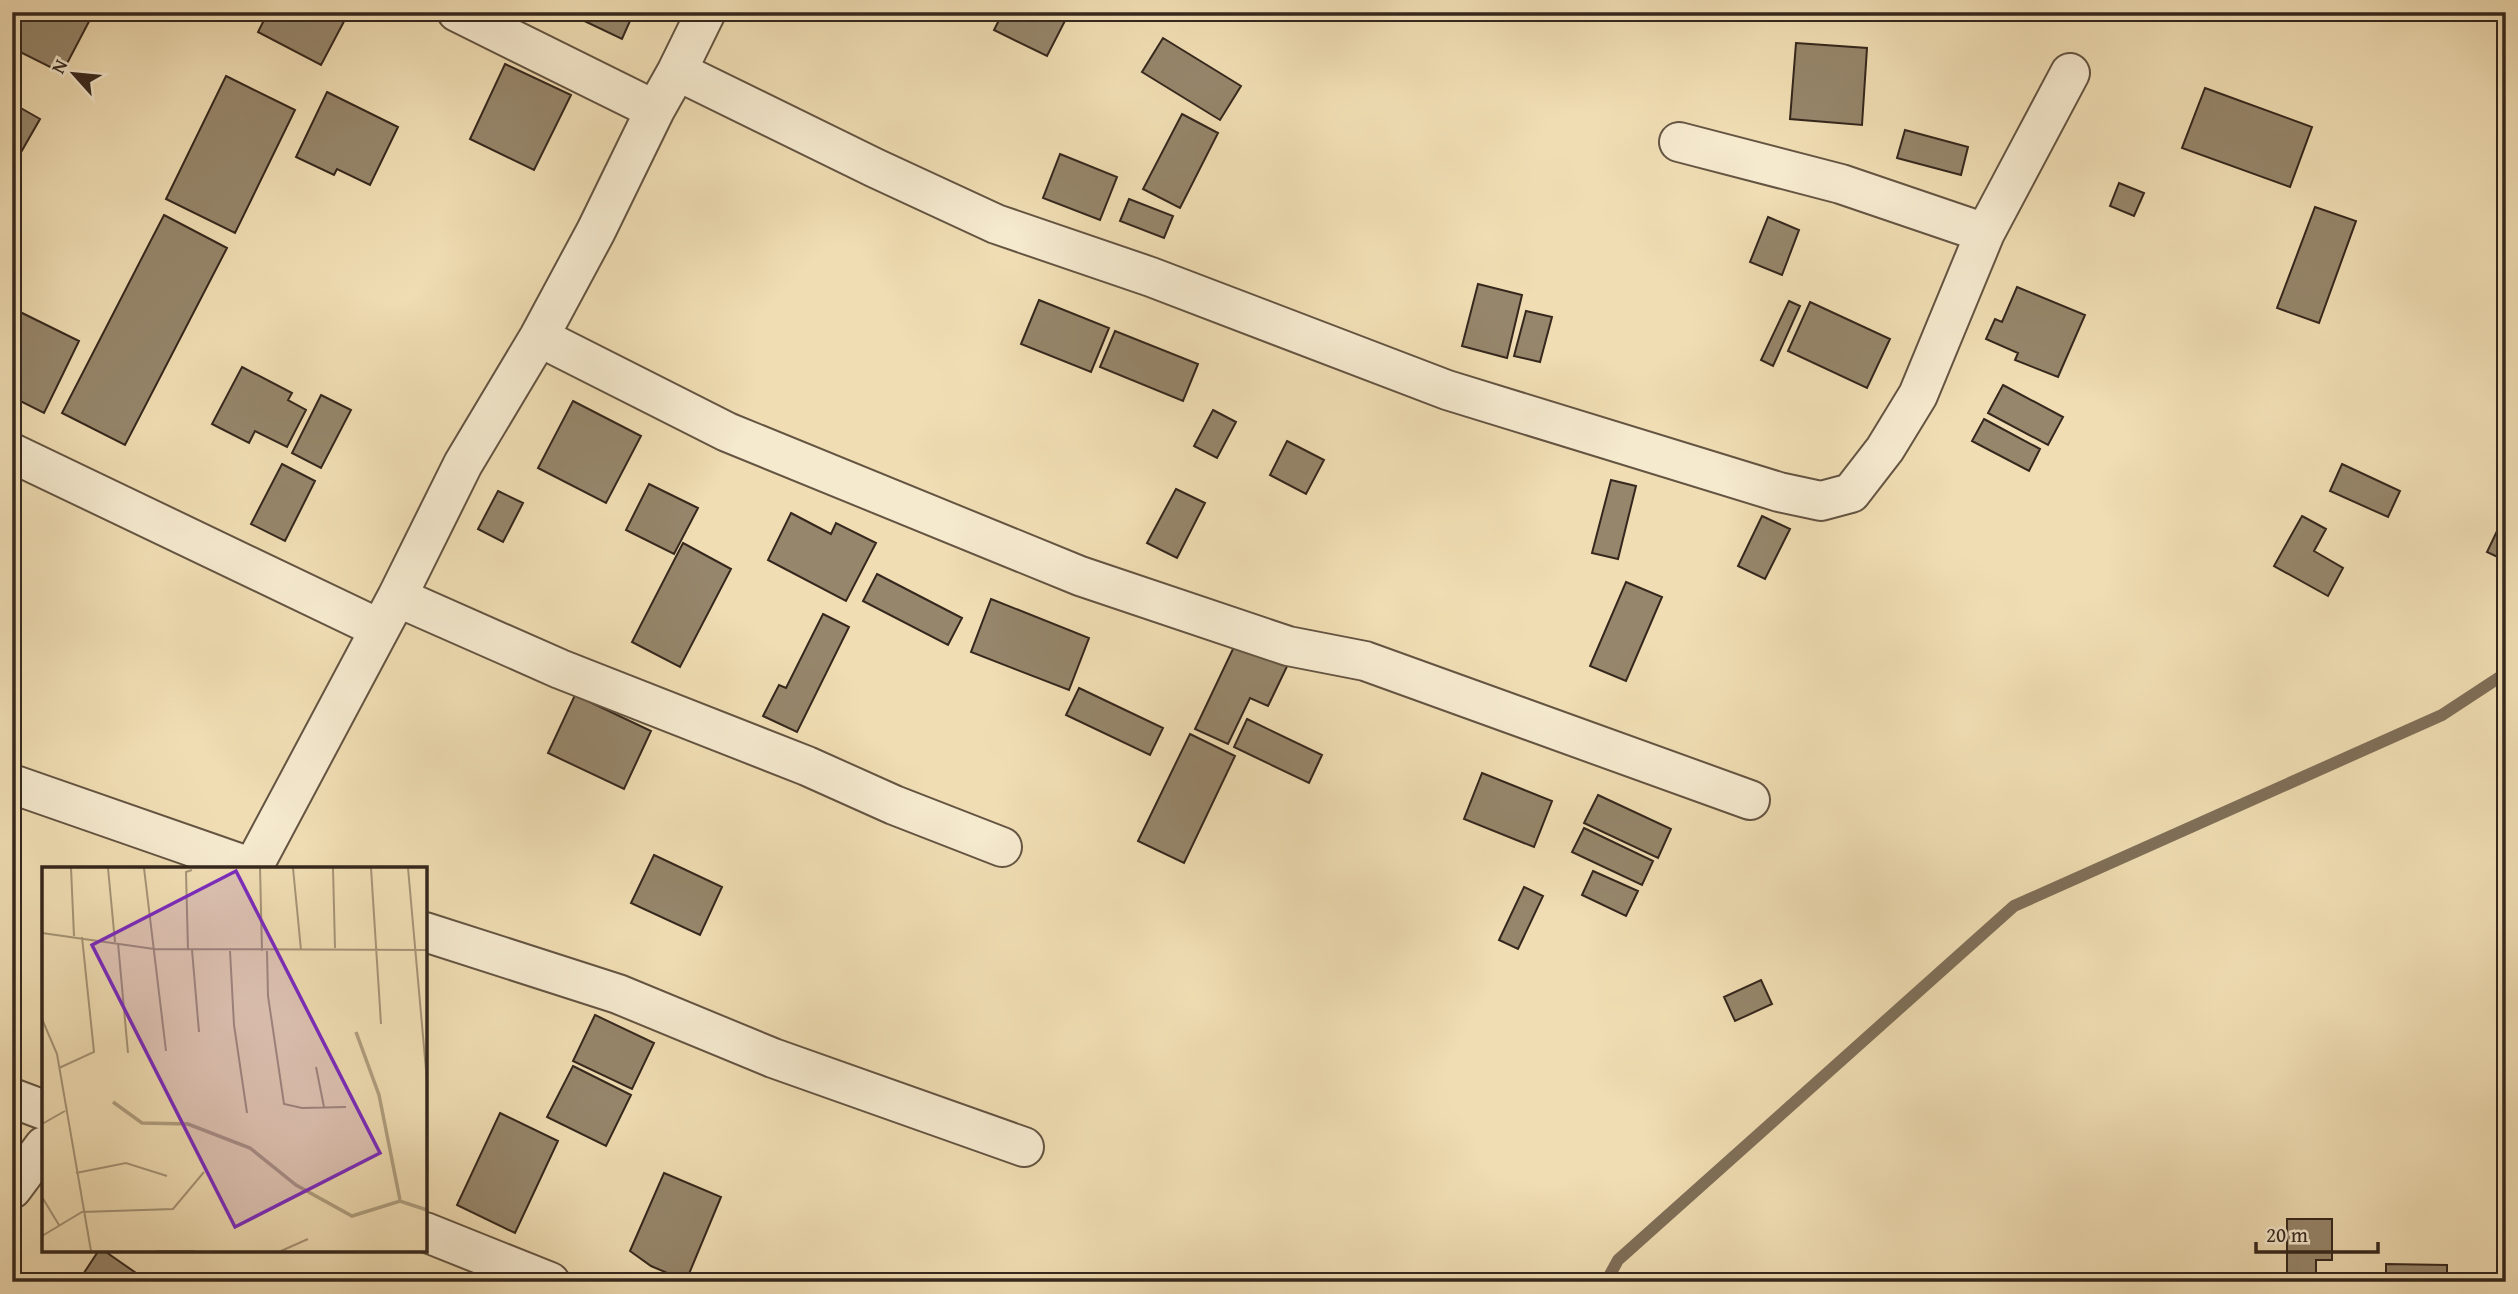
<svg xmlns="http://www.w3.org/2000/svg" width="2518" height="1294" viewBox="0 0 2518 1294" font-family="'Gentium Book Plus',serif">
<rect width="100%" height="100%" fill="#f0ddb3"/>
<filter id="stains"><feTurbulence type="fractalNoise" baseFrequency=".00286" numOctaves="4"/><feColorMatrix values="0 0 0 0 .2 0 0 0 0 .09 0 0 0 0 .02 0 0 0 .5 -.17"/></filter>
<radialGradient id="worn" r=".72"><stop offset=".6" stop-color="#630" stop-opacity="0"/><stop offset="1" stop-color="#630" stop-opacity=".3"/></radialGradient>
<g fill="none" stroke-linecap="round" stroke-linejoin="round">
<path stroke="#7f6f58" stroke-width="12" d="M 1606,1282 L 1618,1260 L 2014,906 L 2442,715 L 2506,673"/>
</g>
<path fill="#96866b" stroke="#35271d" stroke-width="2" d="M 17,12 L 94,12 L 62,73 L 12,48 L 12,22 Z
M 268,12 L 349,12 L 321,65 L 258,32 Z
M 544,12 L 565,12 L 561,20 Z
M 579,12 L 634,12 L 622,39 L 576,17 Z
M 1003,12 L 1068,12 L 1069,13 L 1047,56 L 994,30 Z
M 1163,38 L 1241,86 L 1220,120 L 1142,72 Z
M 1796,43 L 1867,48 L 1862,125 L 1790,119 Z
M 505,64 L 571,95 L 534,170 L 470,139 Z
M 226,76 L 295,110 L 235,233 L 166,199 Z
M 2205,88 L 2312,127 L 2290,187 L 2182,148 Z
M 327,92 L 398,127 L 370,185 L 337,169 L 334,175 L 296,157 Z
M 12,103 L 40,119 L 12,168 Z
M 1182,114 L 1218,133 L 1180,208 L 1143,189 Z
M 1905,130 L 1968,147 L 1961,175 L 1897,158 Z
M 1060,154 L 1117,177 L 1100,220 L 1043,198 Z
M 2119,183 L 2144,193 L 2134,216 L 2110,206 Z
M 1129,199 L 1173,216 L 1164,238 L 1120,221 Z
M 2315,207 L 2356,221 L 2319,323 L 2277,308 Z
M 164,215 L 227,248 L 125,445 L 62,413 Z
M 1768,217 L 1799,230 L 1782,275 L 1750,262 Z
M 1478,284 L 1522,295 L 1507,358 L 1462,346 Z
M 2017,287 L 2085,315 L 2058,377 L 2015,360 L 2018,353 L 1986,339 L 1995,319 L 2002,322 Z
M 1039,300 L 1109,328 L 1091,372 L 1021,344 Z
M 1789,301 L 1800,306 L 1773,366 L 1761,360 Z
M 1810,302 L 1890,339 L 1867,388 L 1788,351 Z
M 12,308 L 79,341 L 44,413 L 12,397 Z
M 1526,311 L 1552,317 L 1540,362 L 1514,356 Z
M 1115,331 L 1198,364 L 1183,401 L 1100,367 Z
M 242,367 L 292,393 L 288,400 L 306,410 L 287,447 L 255,431 L 249,443 L 212,424 Z
M 2003,385 L 2063,417 L 2048,445 L 1988,413 Z
M 321,395 L 351,410 L 321,468 L 292,453 Z
M 573,401 L 641,436 L 606,503 L 538,468 Z
M 1213,410 L 1236,422 L 1217,458 L 1194,446 Z
M 1984,419 L 2040,449 L 2029,471 L 1972,441 Z
M 1287,441 L 1324,460 L 1306,494 L 1270,475 Z
M 282,464 L 315,481 L 285,541 L 251,524 Z
M 2342,464 L 2400,491 L 2388,517 L 2330,491 Z
M 1611,480 L 1636,486 L 1618,559 L 1592,553 Z
M 649,484 L 698,508 L 674,554 L 626,530 Z
M 1176,489 L 1205,503 L 1177,558 L 1147,543 Z
M 498,491 L 523,503 L 503,542 L 478,529 Z
M 791,513 L 831,534 L 836,523 L 876,543 L 846,601 L 768,560 Z
M 1762,516 L 1790,529 L 1765,579 L 1738,566 Z
M 2302,516 L 2326,529 L 2314,551 L 2343,568 L 2328,596 L 2274,566 Z
M 2499,527 L 2506,531 L 2506,561 L 2487,552 Z
M 683,543 L 731,569 L 680,667 L 632,642 Z
M 877,574 L 962,618 L 948,645 L 863,601 Z
M 1626,582 L 1662,597 L 1626,681 L 1590,666 Z
M 991,599 L 1089,638 L 1069,690 L 971,652 Z
M 823,614 L 849,627 L 797,732 L 763,716 L 779,685 L 786,688 Z
M 1241,632 L 1292,656 L 1268,706 L 1250,698 L 1228,744 L 1195,729 Z
M 1079,688 L 1163,728 L 1150,755 L 1066,715 Z
M 575,695 L 651,731 L 624,789 L 548,753 Z
M 1247,719 L 1322,755 L 1309,783 L 1234,747 Z
M 1190,734 L 1235,756 L 1184,863 L 1138,841 Z
M 1482,773 L 1552,801 L 1534,847 L 1464,819 Z
M 1598,795 L 1671,829 L 1658,858 L 1584,823 Z
M 1584,828 L 1653,861 L 1642,885 L 1572,852 Z
M 654,855 L 722,887 L 700,935 L 631,903 Z
M 1593,871 L 1638,891 L 1626,916 L 1582,895 Z
M 1524,887 L 1543,896 L 1518,949 L 1499,940 Z
M 1761,980 L 1772,1004 L 1735,1021 L 1724,997 Z
M 595,1015 L 654,1043 L 632,1089 L 573,1061 Z
M 573,1066 L 631,1095 L 606,1146 L 547,1117 Z
M 500,1113 L 558,1141 L 515,1233 L 457,1205 Z
M 664,1173 L 721,1197 L 686,1281 L 651,1266 L 630,1251 Z
M 2287,1219 L 2332,1219 L 2332,1260 L 2316,1260 L 2316,1282 L 2287,1282 Z
M 99,1250 L 103,1250 L 149,1282 L 78,1282 Z
M 2386,1264 L 2447,1265 L 2447,1279 L 2489,1282 L 2386,1282 Z"/>
<g fill="none" stroke-linecap="round" stroke-linejoin="round">
<g stroke="#645442" stroke-width="42">
<path id="minor" d="M 457,12 L 655,110
M 677,71 L 875,168 L 996,224 L 1151,277 L 1447,390 L 1779,492 L 1821,501 L 1851,493 L 1885,449 L 1918,395 L 1985,233 L 2070,73
M 1679,142 L 1841,184 L 1985,233
M 539,337 L 727,432 L 1080,576 L 1288,646 L 1365,661 L 1750,800
M 12,453 L 380,629
M 397,597 L 560,669 L 807,766 L 894,805 L 1002,847
M 12,784 L 256,869
M 252,869 L 397,597 L 463,464 L 539,337 L 596,231 L 655,110 L 677,71 L 706,12
M 425,932 L 618,994 L 773,1058 L 1024,1147
M 12,1098 L 44,1110
M 12,1189 L 44,1146
M 425,1232 L 550,1282"/>
</g>
<use href="#minor" stroke="#f5e9ce" stroke-width="38"/>
</g>
<g transform="translate(42 867)">
<rect width="385" height="385" fill="#f0ddb3"/>
<path fill="none" stroke="#b09f80" stroke-width="3.5" d="M 314,165 L 337,228 L 358,333M 71,235 L 100,256 L 146,257 L 208,281 L 254,318 L 310,349 L 358,334 L 385,343"/>
<path fill="none" stroke="#a59477" stroke-width="2" d="M 29,1 L 32,69M 66,1 L 73,75M 102,1 L 124,184M 218,1 L 220,84M 251,1 L 259,83M 291,1 L 293,81M 329,1 L 339,157M 366,1 L 385,214M 0,66 L 112,82 L 385,83M 76,76 L 86,186M 146,83 L 144,5 L 150,3M 150,83 L 157,165M 188,84 L 192,158 L 205,246M 225,84 L 226,129 L 242,237 L 260,241 L 304,240M 0,152 L 15,187 L 49,384M 274,200 L 282,240M 17,201 L 52,185 L 40,70M 0,257 L 23,244M 34,306 L 84,296 L 125,309M 0,330 L 17,358M 0,369 L 40,345 L 131,342 L 162,305M 115,384 L 153,384M 239,384 L 266,372"/>
<path fill="#7b2cbf" fill-opacity="0.15" stroke="#7b2cbf" stroke-width="3.5" d="M 194,4 L 338,286 L 193,360 L 50,78 Z"/>
<rect width="385" height="385" fill="none" stroke="#35271d" stroke-width="3.5"/>
</g>
<rect width="2518" height="1294" fill="none" stroke="#f0ddb3" stroke-width="42"/>
<rect x="14" y="14" width="2490" height="1266" fill="none" stroke="#35271d" stroke-width="3.5"/>
<rect x="21" y="21" width="2476" height="1252" fill="none" stroke="#35271d" stroke-width="2"/>
<g transform="translate(74 74) rotate(297)" stroke="#f5e9ce" stroke-width="5" paint-order="stroke">
<path d="M0-5L12 26L0 18L-12 26Z" fill="#35271d"/>
<text y="-10" font-size="19" font-weight="bold" text-anchor="middle" fill="#35271d">N</text>
</g>
<path d="M2256 1242v10h122v-10" fill="none" stroke="#35271d" stroke-width="3.5"/>
<text x="2266" y="1242" font-size="21" fill="#35271d" stroke="#f5e9ce" stroke-width="5" paint-order="stroke">20 m</text>
<rect width="100%" height="100%" filter="url(#stains)"/>
<rect width="100%" height="100%" fill="url(#worn)"/>
</svg>
